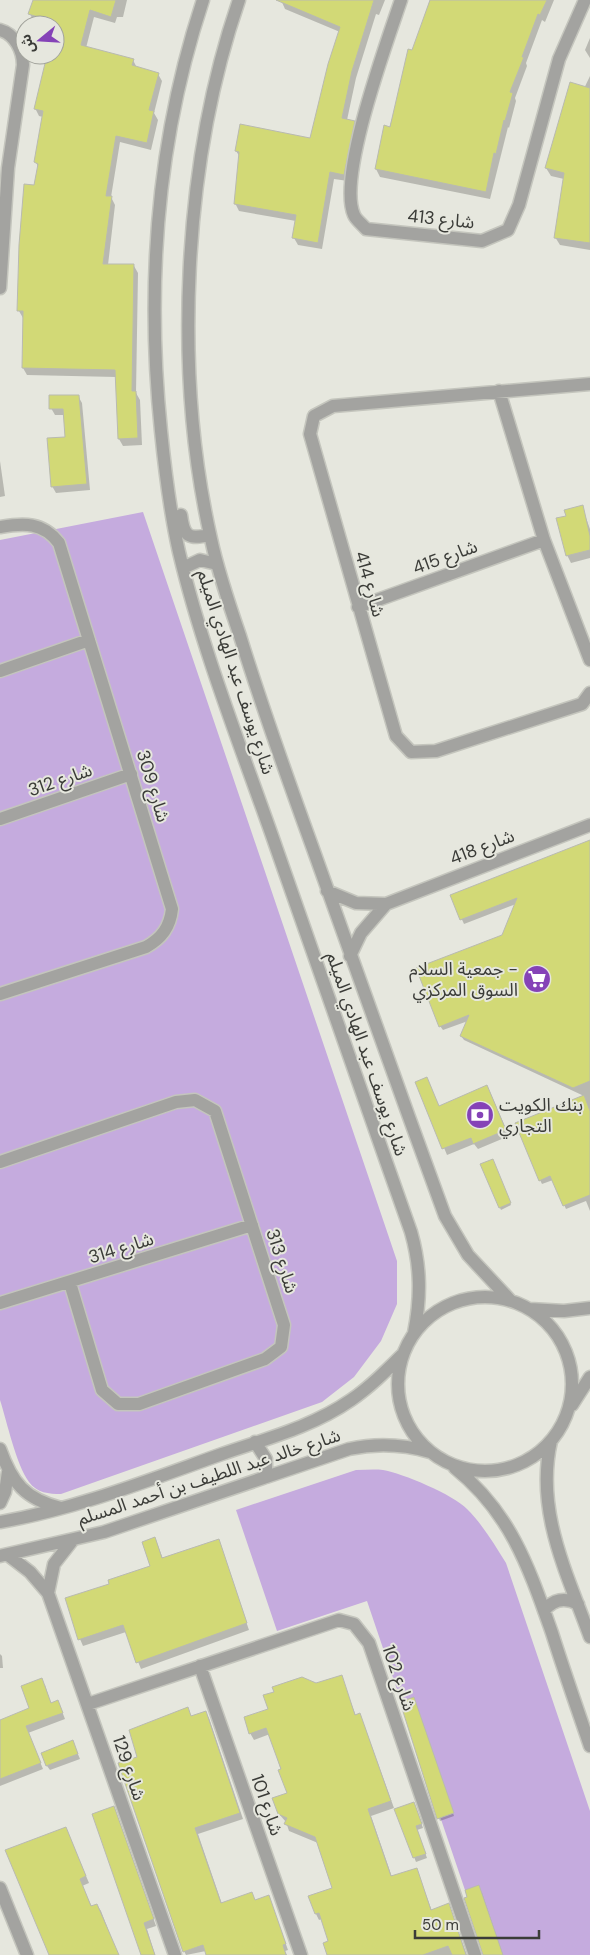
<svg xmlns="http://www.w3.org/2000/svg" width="590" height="1955" viewBox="0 0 590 1955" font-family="'DM Sans','Noto Sans Arabic',sans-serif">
<rect width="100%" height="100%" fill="#e6e7de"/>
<path fill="#c5abde" d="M 143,512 L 397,1261 L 397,1304 L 381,1341 L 354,1377 L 322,1402 L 61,1494 C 49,1494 37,1493 29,1482 C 16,1464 7,1422 0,1400 L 0,540 Z
M 356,1470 C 365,1470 374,1469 383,1470 C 402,1473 454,1495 467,1509 C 483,1525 494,1544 506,1563 L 590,1811 L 590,1955 L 487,1955 L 367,1601 L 277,1631 L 236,1510 Z"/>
<path fill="#0003" d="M 34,0 L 127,0 L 123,17 L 117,17 L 115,23 L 94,17 L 86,48 L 133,60 L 137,68 L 158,74 L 162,81 L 154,113 L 158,120 L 151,150 L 120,142 L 111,197 L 115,205 L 108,265 L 134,266 L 138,273 L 136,393 L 140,400 L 142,445 L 123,446 L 119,439 L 116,377 L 27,375 L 23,368 L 23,318 L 19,311 L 38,167 L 36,162 L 43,117 L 39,116 L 35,108 L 48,55 L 55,55 L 55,25 L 34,22 L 30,14 Z
M 281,0 L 385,0 L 379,15 L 376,14 L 356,78 L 347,120 L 354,122 L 358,129 L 348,181 L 334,179 L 322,249 L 298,245 L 294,238 L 296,221 L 239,211 L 235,203 L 240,157 L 236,151 L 311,139 L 340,32 L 285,9 Z
M 430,0 L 554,0 L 545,22 L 542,20 L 526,63 L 527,66 L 515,98 L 516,101 L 509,128 L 508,127 L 490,199 L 380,177 L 376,169 Z
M 590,38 L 590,58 L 585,50 Z
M 590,76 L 590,250 L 560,245 L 555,237 L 564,179 L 551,176 L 546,168 Z
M 78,396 L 82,403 L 90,490 L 56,493 L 52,486 L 66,438 L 64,415 L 55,415 L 51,408 Z
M 0,461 L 5,496 L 0,497 Z
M 582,507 L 590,529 L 590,558 L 571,563 L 567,555 L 567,517 Z
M 590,841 L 590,1211 L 586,1201 L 566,1209 L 553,1180 L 542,1184 L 540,1180 L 584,1096 L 464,1040 L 461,1036 L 468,1021 L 443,1030 L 440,1026 L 503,936 L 516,904 L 464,924 L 451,895 Z
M 427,1078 L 439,1107 L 490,1092 L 509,1136 L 478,1149 L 474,1144 L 447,1155 L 417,1082 Z
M 493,1163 L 511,1205 L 501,1210 L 500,1208 Z
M 155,1538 L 163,1559 L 218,1540 L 249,1630 L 141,1669 L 126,1632 L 83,1646 L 80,1639 L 152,1567 Z
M 0,1654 L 2,1656 L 3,1668 L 0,1668 Z
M 341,1677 L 356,1716 L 359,1715 L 363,1722 L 394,1808 L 371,1816 L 392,1877 L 416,1869 L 432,1911 L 448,1905 L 467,1955 L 328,1955 L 330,1942 L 322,1919 L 319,1920 L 316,1914 L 334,1888 L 318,1843 L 289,1831 L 286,1822 L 279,1814 L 288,1794 L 270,1734 L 254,1740 L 250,1733 L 269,1710 L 316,1685 Z
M 45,1685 L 51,1704 L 58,1701 L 65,1719 L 28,1733 L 43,1769 L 0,1786 L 0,1721 L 31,1708 Z
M 415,1701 L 454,1816 L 440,1821 L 431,1797 Z
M 187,1709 L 191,1717 L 205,1712 L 209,1718 L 243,1819 L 198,1834 L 222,1904 L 256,1901 L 269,1897 L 288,1950 L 285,1951 L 287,1955 L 208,1955 L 206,1951 L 186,1955 L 184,1951 L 139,1757 Z
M 75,1747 L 80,1759 L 50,1770 L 47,1766 Z
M 414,1803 L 423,1828 L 417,1830 L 427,1858 L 416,1862 L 396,1810 Z
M 114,1807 L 156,1926 L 147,1929 L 155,1955 L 142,1955 Z
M 66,1828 L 89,1883 L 82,1886 L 92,1907 L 97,1905 L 101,1911 L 118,1955 L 51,1955 Z
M 479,1887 L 482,1893 L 503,1955 L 484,1955 Z"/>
<path fill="#d2d976" stroke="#b9bab1" d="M 33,0 L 116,0 L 111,17 L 90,10 L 81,45 L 134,59 L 132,65 L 159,73 L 149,110 L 154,111 L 147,143 L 116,136 L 106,196 L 112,196 L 103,264 L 134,264 L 132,391 L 136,391 L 138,438 L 118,439 L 115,370 L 22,368 L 23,311 L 17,311 L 19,245 L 24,184 L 34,185 L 38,164 L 34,162 L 43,111 L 34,109 L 47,55 L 55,55 L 55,22 L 28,14 Z
M 276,0 L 374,0 L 352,71 L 342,118 L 355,121 L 344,175 L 330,172 L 318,243 L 292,238 L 296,215 L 234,204 L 239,152 L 235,151 L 240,124 L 310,138 L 328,64 L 340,27 Z
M 430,0 L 547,0 L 540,15 L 538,14 L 522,57 L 524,57 L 510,92 L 513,93 L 505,121 L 504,120 L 496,154 L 494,153 L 486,192 L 375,169 L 384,125 L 390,127 L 408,49 L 412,50 Z
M 570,82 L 590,88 L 590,243 L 554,238 L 564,173 L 545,168 Z
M 49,395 L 79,395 L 87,484 L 51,487 L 47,438 L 65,437 L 63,409 L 49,409 Z
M 583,505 L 590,536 L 590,550 L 566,556 L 556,518 L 566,516 L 564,510 Z
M 590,840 L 590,1081 L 573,1088 L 460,1036 L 469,1015 L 439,1027 L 416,968 L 502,935 L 517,898 L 460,920 L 450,895 Z
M 427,1077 L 439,1106 L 487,1085 L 506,1130 L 473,1144 L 471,1138 L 442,1149 L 415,1082 Z
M 584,1095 L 590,1111 L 590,1195 L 563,1206 L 550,1176 L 539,1181 L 515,1123 Z
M 493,1159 L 511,1203 L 499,1208 L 480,1164 Z
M 155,1537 L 162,1558 L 219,1539 L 247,1623 L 136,1663 L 123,1625 L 78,1640 L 65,1598 L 109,1584 L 108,1580 L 150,1566 L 142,1542 Z
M 342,1675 L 355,1715 L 360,1713 L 391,1801 L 368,1809 L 391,1876 L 417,1868 L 431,1910 L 449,1903 L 466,1955 L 452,1955 L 448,1946 L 423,1955 L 327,1955 L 323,1943 L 328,1941 L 319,1913 L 315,1914 L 308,1896 L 332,1888 L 315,1837 L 284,1824 L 287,1818 L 278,1814 L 272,1798 L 287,1793 L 278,1770 L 281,1769 L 266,1728 L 249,1734 L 244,1717 L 268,1709 L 263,1695 L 274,1692 L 272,1687 L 302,1677 L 316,1683 Z
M 42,1678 L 51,1703 L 58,1700 L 63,1713 L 26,1726 L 41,1763 L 0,1779 L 0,1720 L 29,1708 L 21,1686 Z
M 414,1697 L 454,1813 L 437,1819 L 400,1702 Z
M 188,1707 L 191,1716 L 206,1711 L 240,1813 L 195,1828 L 221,1903 L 252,1892 L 255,1900 L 269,1895 L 286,1944 L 283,1945 L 286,1955 L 206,1955 L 203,1945 L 183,1952 L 118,1763 L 137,1757 L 129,1730 Z
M 73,1740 L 78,1754 L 46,1766 L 41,1753 Z
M 414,1802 L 422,1824 L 416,1826 L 426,1854 L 413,1858 L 394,1809 Z
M 114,1806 L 154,1919 L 144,1923 L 155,1955 L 141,1955 L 92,1814 Z
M 66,1827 L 86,1876 L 80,1879 L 91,1906 L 97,1904 L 119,1955 L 49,1955 L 5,1850 Z
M 479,1885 L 503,1955 L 483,1955 L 464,1898 L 467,1897 L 465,1890 Z"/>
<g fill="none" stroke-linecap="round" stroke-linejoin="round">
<g stroke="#c4c5bd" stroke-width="15">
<path id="minor" d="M 203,0 C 157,139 146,286 161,431 C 165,471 170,512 179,552 C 203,653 243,752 277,850 C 322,978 366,1105 411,1232 C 421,1267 421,1298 414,1333
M 239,0 C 183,163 173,371 211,539 C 218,572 229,604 240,636 C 262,707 287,777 312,846 C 356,970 400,1093 445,1216 L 468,1255 L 510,1300
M 401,0 C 387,42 337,177 354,215 C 356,220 363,225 366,229 L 482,241 L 508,230 L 519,205 L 559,59 L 585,0
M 0,30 C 15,34 23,51 23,65 L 8,168 L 0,288
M 590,384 L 333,406 L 314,416 L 310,434 L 396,736 L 411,752 L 436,751 L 582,704 L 590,693
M 499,391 L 544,540 L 590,660
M 181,515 C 184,538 189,539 210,535
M 0,527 C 24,523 43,522 59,543 L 172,909 C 170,927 162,938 146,947 L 0,994
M 183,568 L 200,560 L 217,564
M 358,607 L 544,540
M 0,671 L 89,640
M 0,819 L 131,774
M 327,891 L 356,903 L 386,904 L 590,825
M 350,956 L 361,933 L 386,904
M 0,1162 L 176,1102 L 195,1100 L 215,1111 L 284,1325 L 281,1347 L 265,1359 L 139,1404 L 118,1404 L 102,1390 L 70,1283
M398 1384a87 87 0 1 1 174 0a87 87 0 1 1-174 0Z
M 0,1303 L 252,1225
M 530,1309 L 564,1311 L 590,1308
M 572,1405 L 590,1377
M 551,1441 C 535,1511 567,1573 590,1637
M 255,1442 L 266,1459 L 266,1477
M 0,1449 C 12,1483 25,1499 61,1508
M 455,1468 C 511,1513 529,1568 552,1633 C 564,1671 577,1708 590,1746
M 0,1503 L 5,1492 L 8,1472
M 0,1522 C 76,1509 149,1480 222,1454 C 265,1439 312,1427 351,1400 C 370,1387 386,1371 402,1355
M 8,1555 L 30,1572 L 48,1593 L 175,1955
M 0,1556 L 104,1532 L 349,1449 C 377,1443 402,1444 430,1452
M 48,1593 L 54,1564 L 72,1541
M 544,1611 C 553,1599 565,1597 578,1604
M 200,1666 L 301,1955
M 88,1704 L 339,1620 L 354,1624 L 369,1643 L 475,1955
M 0,1888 L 27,1955"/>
</g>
<use href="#minor" stroke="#a3a3a0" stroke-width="12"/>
</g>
<defs>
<g id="supermarket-disc" transform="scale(1.4375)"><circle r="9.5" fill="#8543b7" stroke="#e6e7de"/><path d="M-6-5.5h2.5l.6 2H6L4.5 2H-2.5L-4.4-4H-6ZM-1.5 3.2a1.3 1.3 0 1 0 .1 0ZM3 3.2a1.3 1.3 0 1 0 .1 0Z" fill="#fff"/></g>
<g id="bank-disc" transform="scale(1.4375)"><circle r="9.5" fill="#8543b7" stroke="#e6e7de"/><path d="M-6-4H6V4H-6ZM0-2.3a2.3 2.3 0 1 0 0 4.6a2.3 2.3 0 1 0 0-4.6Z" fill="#fff"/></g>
</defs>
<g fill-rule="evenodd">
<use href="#supermarket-disc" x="537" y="979"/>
<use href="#bank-disc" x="480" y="1115"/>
</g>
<g text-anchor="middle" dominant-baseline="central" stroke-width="4" stroke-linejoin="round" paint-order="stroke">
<g font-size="18" fill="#3b3c38" stroke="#e6e7de">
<text transform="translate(441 219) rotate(6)">شارع 413</text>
<text transform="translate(445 557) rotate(-20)">شارع 415</text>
<text transform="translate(370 584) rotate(74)">شارع 414</text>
<text transform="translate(236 672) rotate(72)">شارع يوسف عبد الهادي الميلم</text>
<text transform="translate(60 780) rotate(-19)">شارع 312</text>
<text transform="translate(153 786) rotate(73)">شارع 309</text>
<text transform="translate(482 847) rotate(-21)">شارع 418</text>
<text transform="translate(367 1054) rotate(71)">شارع يوسف عبد الهادي الميلم</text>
<text transform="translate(121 1248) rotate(-17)">شارع 314</text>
<text transform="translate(282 1261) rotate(72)">شارع 313</text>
<text transform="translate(209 1477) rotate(-18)">شارع خالد عبد اللطيف بن أحمد المسلم</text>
<text transform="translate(399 1678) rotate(71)">شارع 102</text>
<text transform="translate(129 1768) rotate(71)">شارع 129</text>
<text transform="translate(267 1805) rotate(71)">شارع 101</text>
</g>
<g font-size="18" fill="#3b3c38" stroke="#e6e7de" text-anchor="end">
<text x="518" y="969">جمعية السلام -<tspan x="518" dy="21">السوق المركزي</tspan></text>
<text x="499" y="1105" text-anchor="start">بنك الكويت<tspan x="499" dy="21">التجاري</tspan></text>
</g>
</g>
<g transform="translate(40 40) rotate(252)"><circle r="24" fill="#e6e7de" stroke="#a2a39c"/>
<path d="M0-4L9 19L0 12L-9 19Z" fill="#8543b7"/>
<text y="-8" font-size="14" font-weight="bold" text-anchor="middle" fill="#3b3c38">ش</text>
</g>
<path d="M415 1930v8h124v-8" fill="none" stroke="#3b3c38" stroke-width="2.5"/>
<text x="422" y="1930" font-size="15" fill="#3b3c38" stroke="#e6e7de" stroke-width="4" paint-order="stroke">50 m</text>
</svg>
